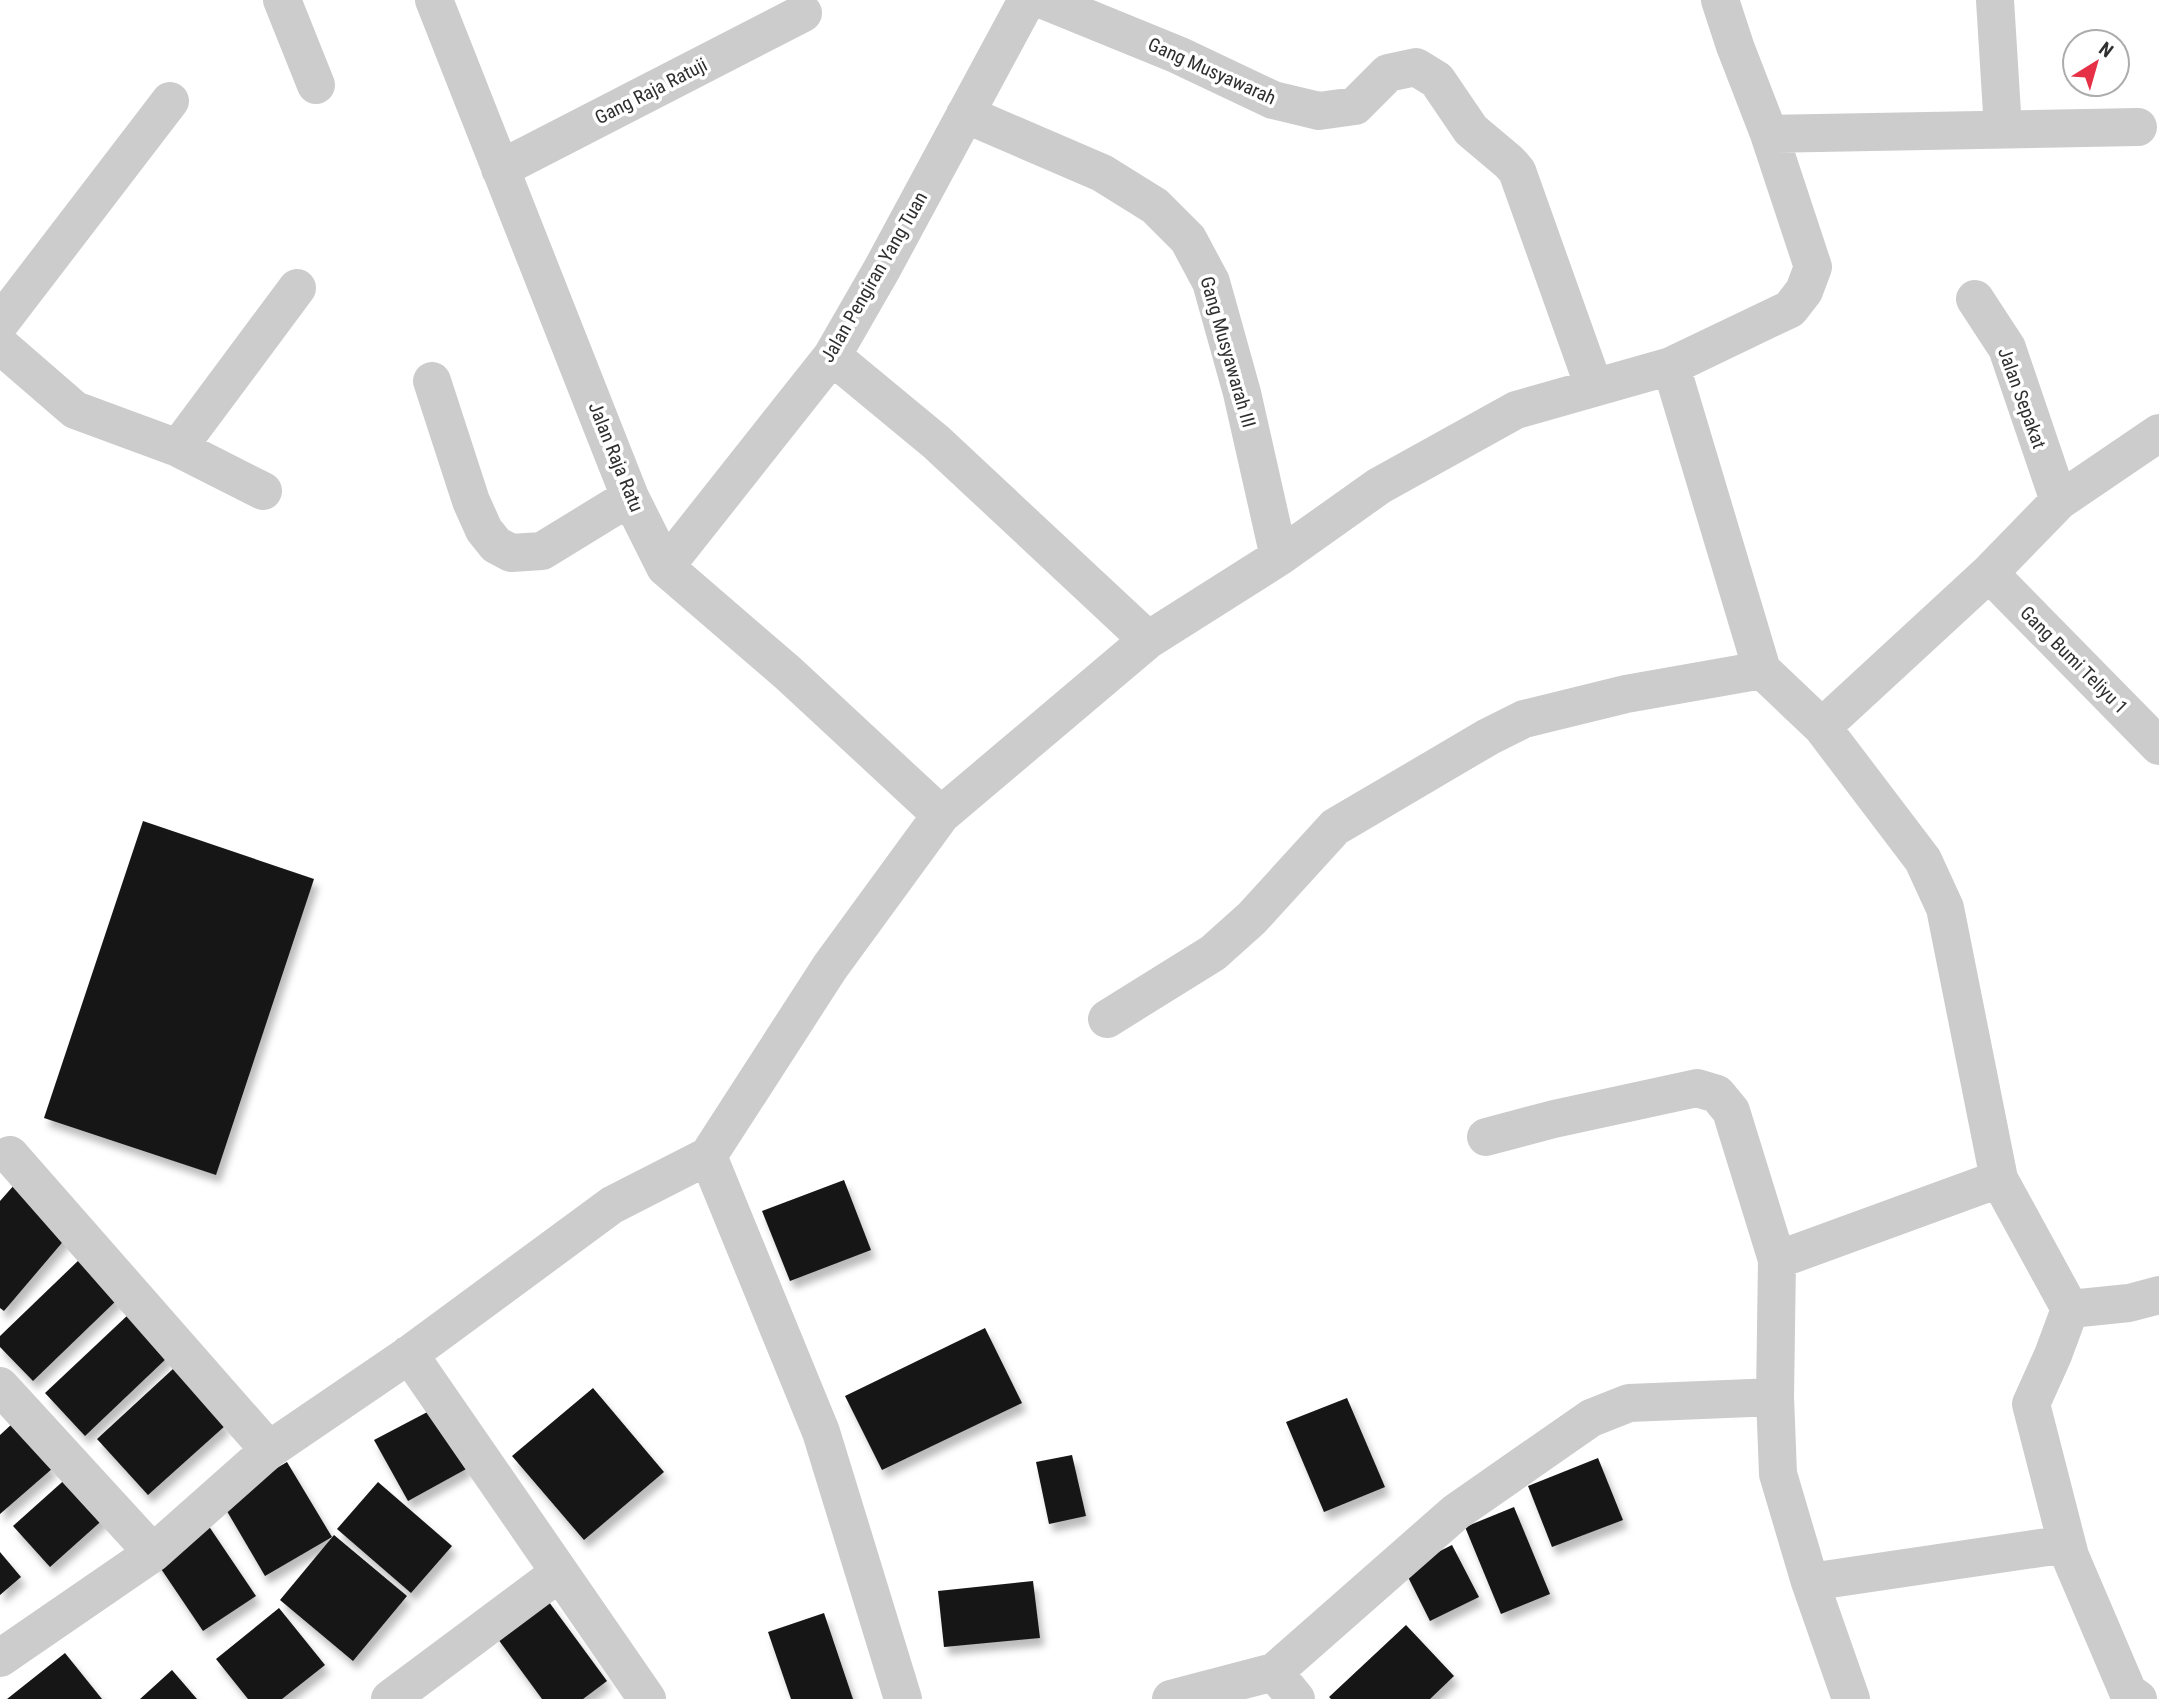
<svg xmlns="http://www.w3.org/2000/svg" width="2159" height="1699" viewBox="0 0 2159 1699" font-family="'Roboto Condensed',sans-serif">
<defs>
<filter id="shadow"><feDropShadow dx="4.5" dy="8" stdDeviation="3.5" flood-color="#0004"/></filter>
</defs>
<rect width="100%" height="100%" fill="#fff"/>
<path fill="#161616" filter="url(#shadow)" d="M 143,821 L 314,879 L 216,1175 L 44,1118 Z
M 844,1180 L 871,1250 L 790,1281 L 762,1211 Z
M 15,1184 L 72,1231 L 4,1311 L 0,1308 L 0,1201 Z
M 81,1258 L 119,1298 L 33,1381 L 0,1347 L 0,1336 Z
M 129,1314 L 169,1356 L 85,1436 L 45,1393 Z
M 985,1328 L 1022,1403 L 882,1470 L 845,1396 Z
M 174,1368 L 226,1425 L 148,1495 L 97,1439 Z
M 593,1388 L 664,1472 L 584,1540 L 512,1456 Z
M 1347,1398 L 1385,1487 L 1324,1512 L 1286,1422 Z
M 435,1408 L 468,1468 L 408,1501 L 374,1440 Z
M 13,1423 L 53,1468 L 0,1514 L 0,1435 Z
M 1072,1455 L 1086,1516 L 1049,1524 L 1036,1462 Z
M 1598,1458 L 1623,1520 L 1552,1547 L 1528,1486 Z
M 287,1462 L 332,1537 L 265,1576 L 221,1501 Z
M 70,1475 L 107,1516 L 50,1567 L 13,1526 Z
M 378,1482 L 452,1546 L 411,1593 L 337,1529 Z
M 1514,1507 L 1550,1594 L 1501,1614 L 1465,1527 Z
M 204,1519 L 256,1596 L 203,1631 L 151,1554 Z
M 334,1535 L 407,1596 L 353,1661 L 280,1600 Z
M 1452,1545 L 1479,1597 L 1430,1621 L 1404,1569 Z
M 0,1552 L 21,1577 L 0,1595 Z
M 1033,1581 L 1040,1638 L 944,1647 L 938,1591 Z
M 546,1598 L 607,1681 L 583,1699 L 542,1699 L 495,1635 Z
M 279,1608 L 325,1665 L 282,1699 L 248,1699 L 216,1659 Z
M 824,1613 L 853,1699 L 791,1699 L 768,1632 Z
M 1406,1625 L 1454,1676 L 1430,1699 L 1331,1699 L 1329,1697 Z
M 65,1653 L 102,1699 L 7,1699 Z
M 172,1670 L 197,1699 L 140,1699 Z"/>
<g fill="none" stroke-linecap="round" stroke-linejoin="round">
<path stroke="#ccc" stroke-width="38" d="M 282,0 L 316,85
M 434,0 L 630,497 L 665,567 L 788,673 L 941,815
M 1043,0 L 1178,55 L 1273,100 L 1319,111 L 1355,106 L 1388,73 L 1416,67 L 1437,80 L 1471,130 L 1509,162 L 1517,171 L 1594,387
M 1995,0 L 2003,129
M 965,114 L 1102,173 L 1155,206 L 1188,239 L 1211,282 L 1242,393 L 1279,557
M 1769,134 L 2138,127
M 500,169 L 803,13
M 1975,299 L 2007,348 L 2059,501
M 0,323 L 170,101
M 0,345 L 75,410 L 178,448 L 263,491
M 832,356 L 936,442 L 1148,640
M 1671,366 L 1762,670 L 1822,727 L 1923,860 L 1945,908 L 1999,1179 L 2070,1309 L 2053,1355 L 2031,1404 L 2070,1556 L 2128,1692 L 2138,1699
M 432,381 L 471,501 L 484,530 L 496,545 L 511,553 L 542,551 L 630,497
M 178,448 L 297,288
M 665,567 L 832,356 L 882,269 L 1027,0
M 1989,573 L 2159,746
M 1822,727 L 1989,573 L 2059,501 L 2159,433
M 1107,1019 L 1213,953 L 1252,918 L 1335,827 L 1488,737 L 1524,719 L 1626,694 L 1762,670
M 1486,1137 L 1554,1119 L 1697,1088 L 1717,1094 L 1731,1111 L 1777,1260 L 1775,1397 L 1778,1474 L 1810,1582 L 1851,1699
M 10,1155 L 269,1450
M 1777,1260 L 1999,1179
M 2070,1309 L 2129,1303 L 2159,1295
M 409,1354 L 647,1699
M 0,1386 L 153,1553
M 1810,1582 L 2067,1544
M 0,1658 L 153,1553 L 269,1450 L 407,1356 L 612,1205 L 708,1156
M 1274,1672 L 1296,1699
M 390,1699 L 559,1573
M 903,1699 L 821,1432 L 708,1156 L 830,967 L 941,815 L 1148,640 L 1279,557 L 1379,486 L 1516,410 L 1671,366 L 1790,309 L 1804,291 L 1813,267 L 1769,134 L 1735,46 L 1720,0
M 1171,1699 L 1274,1672 L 1456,1512 L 1591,1418 L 1629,1403 L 1775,1397"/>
</g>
<g text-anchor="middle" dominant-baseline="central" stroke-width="7" stroke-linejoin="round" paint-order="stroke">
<g font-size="19" fill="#2f2f2f" stroke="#fff">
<text transform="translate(1212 71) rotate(24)">Gang Musyawarah</text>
<text transform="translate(651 91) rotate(-27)">Gang Raja Ratuji</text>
<text transform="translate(874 277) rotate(-60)">Jalan Pengiran Yang Tuan</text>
<text transform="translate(1228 352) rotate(74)">Gang Musyawarah III</text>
<text transform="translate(2022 398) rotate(70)">Jalan Sepakat</text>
<text transform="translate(616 457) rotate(68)">Jalan Raja Ratu</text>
<text transform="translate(2074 660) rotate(45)">Gang Bumi Teliyu 1</text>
</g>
</g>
<g transform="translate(2096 63) rotate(37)"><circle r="33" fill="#ffffff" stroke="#acacac" stroke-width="2"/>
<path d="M0-5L12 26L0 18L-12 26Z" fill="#e63046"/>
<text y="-10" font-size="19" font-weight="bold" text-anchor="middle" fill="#2f2f2f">N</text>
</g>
</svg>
